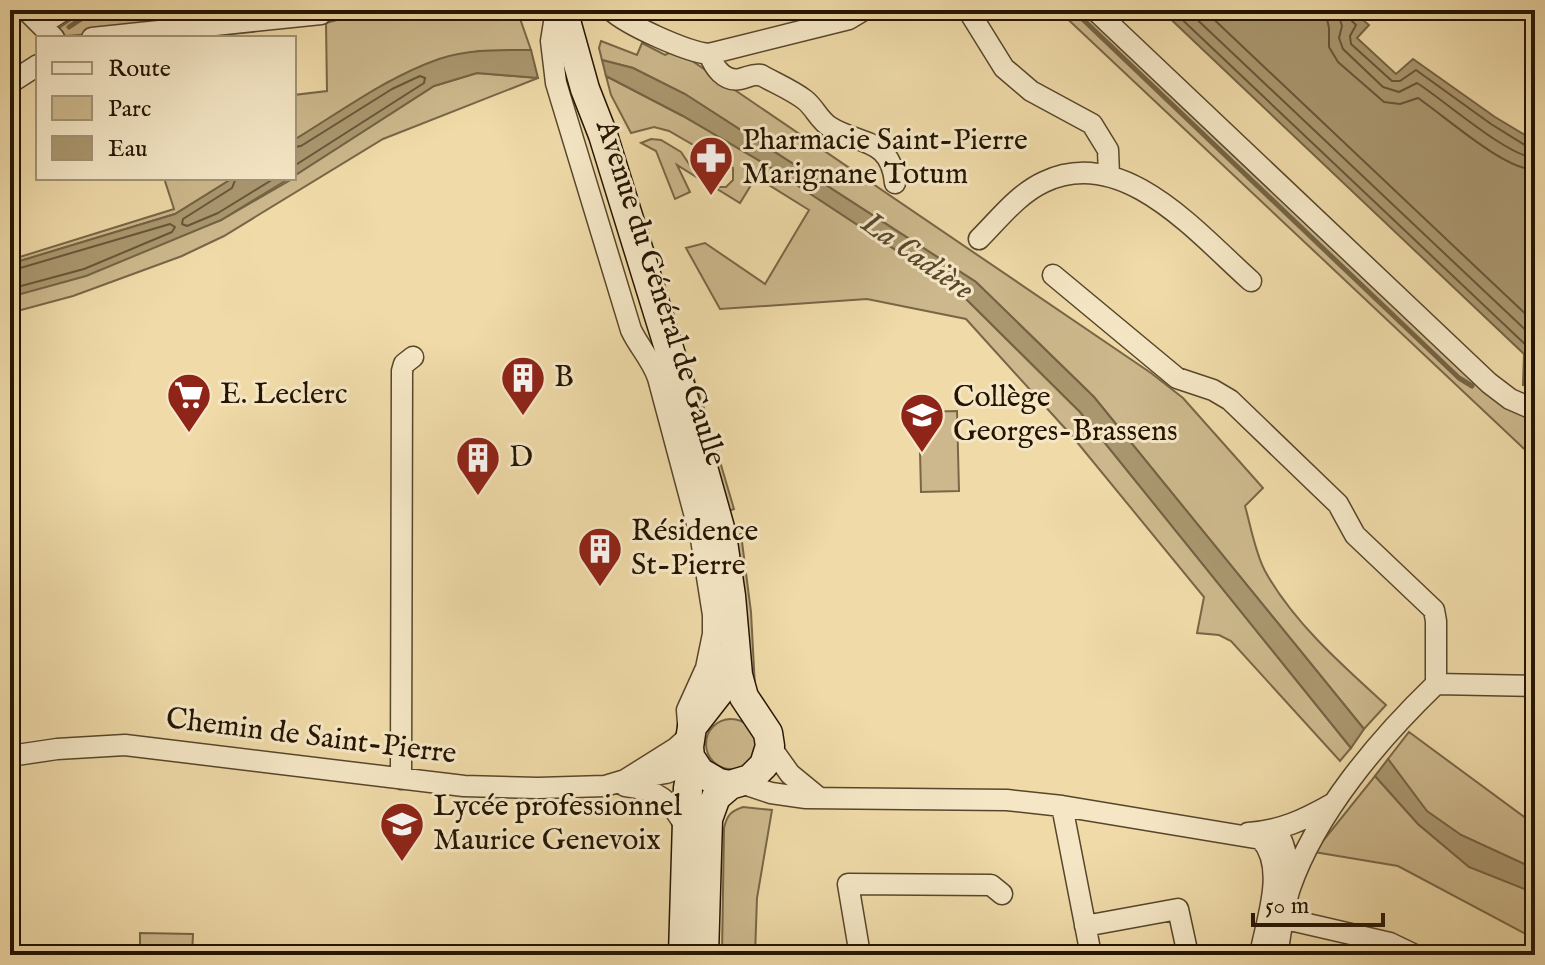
<svg xmlns="http://www.w3.org/2000/svg" width="1545" height="965" viewBox="0 0 1545 965" font-family="'IM FELL English',serif">
<rect width="100%" height="100%" fill="#efdaa8"/>
<filter id="stains"><feTurbulence type="fractalNoise" baseFrequency=".0025" numOctaves="4"/><feColorMatrix values="0 0 0 0 .2 0 0 0 0 .09 0 0 0 0 .02 0 0 0 .5 -.17"/></filter>
<radialGradient id="worn" r=".72"><stop offset=".6" stop-color="#630" stop-opacity="0"/><stop offset="1" stop-color="#630" stop-opacity=".3"/></radialGradient>
<path fill="#ccb88c" stroke="#786646" stroke-width="2" d="M 86,10 L 373,10 L 66,36 L 62,34 L 59,28 Z
M 434,10 L 517,10 L 531,50 L 478,51 L 388,82 L 294,140 L 294,95 L 327,91 L 326,23 L 355,15 Z
M 1058,10 L 1085,10 L 1491,394 L 1535,417 L 1535,459 Z
M 601,41 L 637,55 L 642,43 L 665,55 L 676,50 L 1151,373 L 1183,398 L 1263,488 L 1245,506 C 1251,527 1255,552 1265,571 C 1294,623 1342,665 1386,705 L 1364,729 L 1094,397 L 976,282 L 685,94 L 633,68 L 602,60 L 599,48 Z
M 477,73 L 538,78 L 383,139 L 224,236 L 182,256 L 73,296 L 10,313 L 10,297 L 221,220 L 294,178 L 294,176 L 434,86 Z
M 606,76 L 683,116 L 765,164 L 958,291 L 1080,412 L 1351,748 L 1340,761 L 1231,641 L 1219,635 L 1197,633 L 1204,597 L 1072,436 L 966,319 L 867,299 L 720,309 L 686,248 L 705,243 L 765,284 L 809,210 L 756,177 L 740,203 L 714,187 L 726,187 L 733,180 L 733,168 L 669,131 L 654,127 L 631,133 L 611,95 Z
M 651,139 L 661,140 L 681,152 L 693,170 L 711,182 L 709,185 L 677,165 L 690,192 L 675,199 L 656,151 L 641,143 Z
M 164,178 L 233,178 L 175,214 L 10,264 L 10,260 L 174,209 Z
M 672,316 L 706,414 L 734,509 L 725,512 Z
M 957,411 L 959,491 L 921,492 L 919,412 Z
M 741,534 L 751,612 L 755,687 L 747,687 L 731,537 Z
M706 744a25 25 0 1 1 50 0a25 25 0 1 1-50 0Z
M 1409,732 L 1535,825 L 1535,869 L 1461,835 L 1426,811 L 1388,759 Z
M 1375,776 L 1418,824 L 1469,867 L 1535,893 L 1535,939 L 1398,866 L 1314,852 Z
M 743,807 L 772,810 L 757,898 L 755,955 L 722,955 L 724,828 C 727,815 731,811 743,807 Z
M 140,933 L 193,934 L 192,955 L 140,955 Z"/>
<path fill="#aa976f" stroke="#746343" stroke-width="2" d="M 1161,10 L 1351,10 L 1369,25 L 1357,38 L 1396,74 L 1413,59 L 1495,117 L 1535,141 L 1535,386 L 1523,385 L 1524,354 Z
M 531,50 L 538,78 L 477,73 L 434,86 L 294,176 L 294,140 C 340,112 387,77 439,59 C 468,49 501,50 531,50 Z
M 602,60 L 633,68 L 685,94 L 976,282 L 1094,397 L 1364,729 L 1351,748 L 1080,412 L 958,291 L 765,164 L 683,116 L 606,76 Z
M 233,178 L 290,178 L 221,220 L 86,276 L 10,297 L 10,264 L 175,214 Z
M 1388,759 L 1427,811 L 1461,835 L 1535,869 L 1535,893 L 1469,867 L 1418,824 L 1375,776 Z"/>
<g fill="none" stroke-linecap="round" stroke-linejoin="round">
<path stroke="#675638" stroke-width="2" d="M 1172,10 L 1529,348 L 1532,354 L 1531,374 L 1535,378
M 1187,10 L 1535,339
M 1204,10 L 1535,323
M 1325,10 L 1329,28 L 1329,47 L 1338,62 L 1384,102 L 1400,104 L 1418,98 C 1446,117 1503,169 1535,170
M 1337,10 L 1342,26 L 1339,38 L 1343,49 L 1383,87 L 1399,92 L 1417,83 C 1444,100 1507,156 1535,158
M 1347,10 L 1348,17 L 1356,25 L 1350,36 L 1351,44 L 1392,81 L 1400,81 L 1416,70 L 1491,124 L 1528,147 L 1535,148
M 294,147 L 301,146 L 392,89 L 420,76 L 425,78 L 424,83 L 294,166
M 236,178 L 232,188 L 183,219 L 182,224 L 187,226 L 218,213 L 275,178
M 10,271 L 170,224 L 175,227 L 172,232 L 84,269 L 10,289"/>
<path stroke="#746343" stroke-width="5" d="M 1073,10 L 1459,378 L 1472,386
M 69,27 L 95,10"/>
<g stroke="#57462b" stroke-width="23">
<path id="street" d="M 26,10 L 54,38
M 556,10 L 551,41 L 556,83 L 631,330 C 639,347 652,360 658,378 L 701,539 L 713,615 L 713,634 L 706,668 L 687,710 L 689,736 L 676,748 L 625,780 L 666,773 L 693,763
M 611,10 C 627,25 687,52 709,54 L 849,19 L 864,10
M 968,10 L 1004,68 L 1031,91 L 1092,124 L 1108,150 L 1109,175
M 1095,10 L 1489,383 L 1510,399 L 1535,410
M 42,24 L 64,10
M 92,38 L 321,14
M 709,54 C 714,67 724,82 740,79 C 749,77 752,74 761,75 C 775,83 792,90 805,100 C 815,108 819,120 830,127 C 858,145 891,137 895,183
M 10,83 L 38,65
M 979,239 C 999,219 1018,194 1044,182 C 1123,144 1197,233 1251,281
M 1053,275 L 1177,378 L 1213,390 L 1230,400 L 1338,504 L 1355,535 L 1434,610 L 1436,621 L 1436,684
M 1436,684 L 1535,686
M 770,746 L 790,774 L 818,797
M 10,756 L 57,749 L 125,745 L 464,786 L 538,788 L 605,786 L 625,780
M 401,779 L 402,371 L 404,364 L 413,357
M 741,783 L 771,793 L 806,798 L 1007,800 L 1062,806 L 1261,839 C 1287,868 1266,921 1260,955
M 625,786 C 656,789 673,801 686,829
M 1062,806 L 1091,955
M 1277,830 C 1286,848 1290,865 1290,885
M 1248,833 C 1280,831 1304,820 1332,804
M 1273,916 L 1390,943 L 1415,955
M 1085,926 L 1178,909 L 1188,955
M 860,955 L 848,884 L 991,885 L 1002,894
M 1277,955 C 1281,933 1283,909 1290,888 C 1316,813 1379,739 1436,684"/>
</g>
<g stroke="#241401" stroke-width="31">
<path id="secondary" d="M 563,10 L 585,89 L 603,135 L 676,371 L 722,535 L 731,596 L 738,675 L 744,697 L 768,733 L 770,746 L 764,765 L 750,779 L 730,785 L 719,783 L 700,772 L 690,757 L 689,747 L 692,727 L 720,691 L 734,649
M 683,955 L 688,788 L 693,763
M 704,955 L 708,819 L 716,797 L 730,785"/>
</g>
<use href="#street" stroke="#f5e7c6" stroke-width="20"/>
<use href="#secondary" stroke="#f5e7c6" stroke-width="28"/>
</g>
<defs>
<g id="pharmacy-pin" transform="scale(2.3)"><path d="M0 17L-7.5 6A9.5 9.5 0 1 1 7.5 6Z" fill="#8f2418" stroke="#f5e7c6"/><path d="M-2-6h4v4h4v4h-4v4h-4v-4h-4v-4h4Z" fill="#fff"/></g>
<g id="building-pin" transform="scale(2.3)"><path d="M0 17L-7.5 6A9.5 9.5 0 1 1 7.5 6Z" fill="#8f2418" stroke="#f5e7c6"/><path d="M-4-6H4V6H1V3H-1V6H-4ZM-2.5-4.3h1.7v1.8h-1.7ZM.8-4.3h1.7v1.8H.8ZM-2.5-1h1.7V.8h-1.7ZM.8-1h1.7V.8H.8Z" fill="#fff"/></g>
<g id="supermarket-pin" transform="scale(2.3)"><path d="M0 17L-7.5 6A9.5 9.5 0 1 1 7.5 6Z" fill="#8f2418" stroke="#f5e7c6"/><path d="M-6-5.5h2.5l.6 2H6L4.5 2H-2.5L-4.4-4H-6ZM-1.5 3.2a1.3 1.3 0 1 0 .1 0ZM3 3.2a1.3 1.3 0 1 0 .1 0Z" fill="#fff"/></g>
<g id="school-pin" transform="scale(2.3)"><path d="M0 17L-7.5 6A9.5 9.5 0 1 1 7.5 6Z" fill="#8f2418" stroke="#f5e7c6"/><path d="M0-5L7-2L0 1L-7-2ZM-4 1L0 2.5L4 1V4Q0 6-4 4Z" fill="#fff"/></g>
</defs>
<g fill-rule="evenodd">
<use href="#pharmacy-pin" x="711" y="158"/>
<use href="#building-pin" x="523" y="378"/>
<use href="#supermarket-pin" x="189" y="395"/>
<use href="#school-pin" x="922" y="415"/>
<use href="#building-pin" x="478" y="458"/>
<use href="#building-pin" x="600" y="549"/>
<use href="#school-pin" x="402" y="824"/>
</g>
<g text-anchor="middle" dominant-baseline="central" stroke-width="6" stroke-linejoin="round" paint-order="stroke">
<g font-size="30" fill="#241401" stroke="#f5e7c6" text-anchor="start">
<text x="742" y="141">Pharmacie Saint-Pierre<tspan x="742" dy="34">Marignane Totum</tspan></text>
<text x="554" y="378">B</text>
<text x="220" y="395">E. Leclerc</text>
<text x="953" y="398">Collège<tspan x="953" dy="34">Georges-Brassens</tspan></text>
<text x="509" y="458">D</text>
<text x="631" y="532">Résidence<tspan x="631" dy="34">St-Pierre</tspan></text>
<text x="433" y="807">Lycée professionnel<tspan x="433" dy="34">Maurice Genevoix</tspan></text>
</g>
<g font-size="30" fill="#241401" stroke="#f5e7c6">
<text transform="translate(660 293) rotate(72)">Avenue du Général de Gaulle</text>
<text transform="translate(311 737) rotate(7)">Chemin de Saint-Pierre</text>
</g>
<g font-size="32" font-style="italic" fill="#5a482d" stroke="#f5e7c6">
<text transform="translate(917 257) rotate(35)">La Cadière</text>
</g>
</g>
<rect width="1545" height="965" fill="none" stroke="#efdaa8" stroke-width="40"/>
<rect x="12" y="12" width="1521" height="941" fill="none" stroke="#241401" stroke-width="4"/>
<rect x="20" y="20" width="1505" height="925" fill="none" stroke="#241401" stroke-width="2"/>
<rect x="36" y="36" width="260" height="144" fill="#f5e7c6" stroke="#a19377" stroke-width="2"/>
<rect x="52" y="62" width="40" height="12" fill="#f5e7c6" stroke="#a19377" stroke-width="2"/>
<text x="108" y="76" font-size="24" fill="#241401">Route</text>
<rect x="52" y="96" width="40" height="24" fill="#ccb88c" stroke="#a19377" stroke-width="2"/>
<text x="108" y="116" font-size="24" fill="#241401">Parc</text>
<rect x="52" y="136" width="40" height="24" fill="#aa976f" stroke="#a19377" stroke-width="2"/>
<text x="108" y="156" font-size="24" fill="#241401">Eau</text>
<path d="M1253 913v12h130v-12" fill="none" stroke="#241401" stroke-width="4"/>
<text x="1265" y="913" font-size="24" fill="#241401" stroke="#f5e7c6" stroke-width="6" paint-order="stroke">50 m</text>
<rect width="100%" height="100%" filter="url(#stains)"/>
<rect width="100%" height="100%" fill="url(#worn)"/>
</svg>
